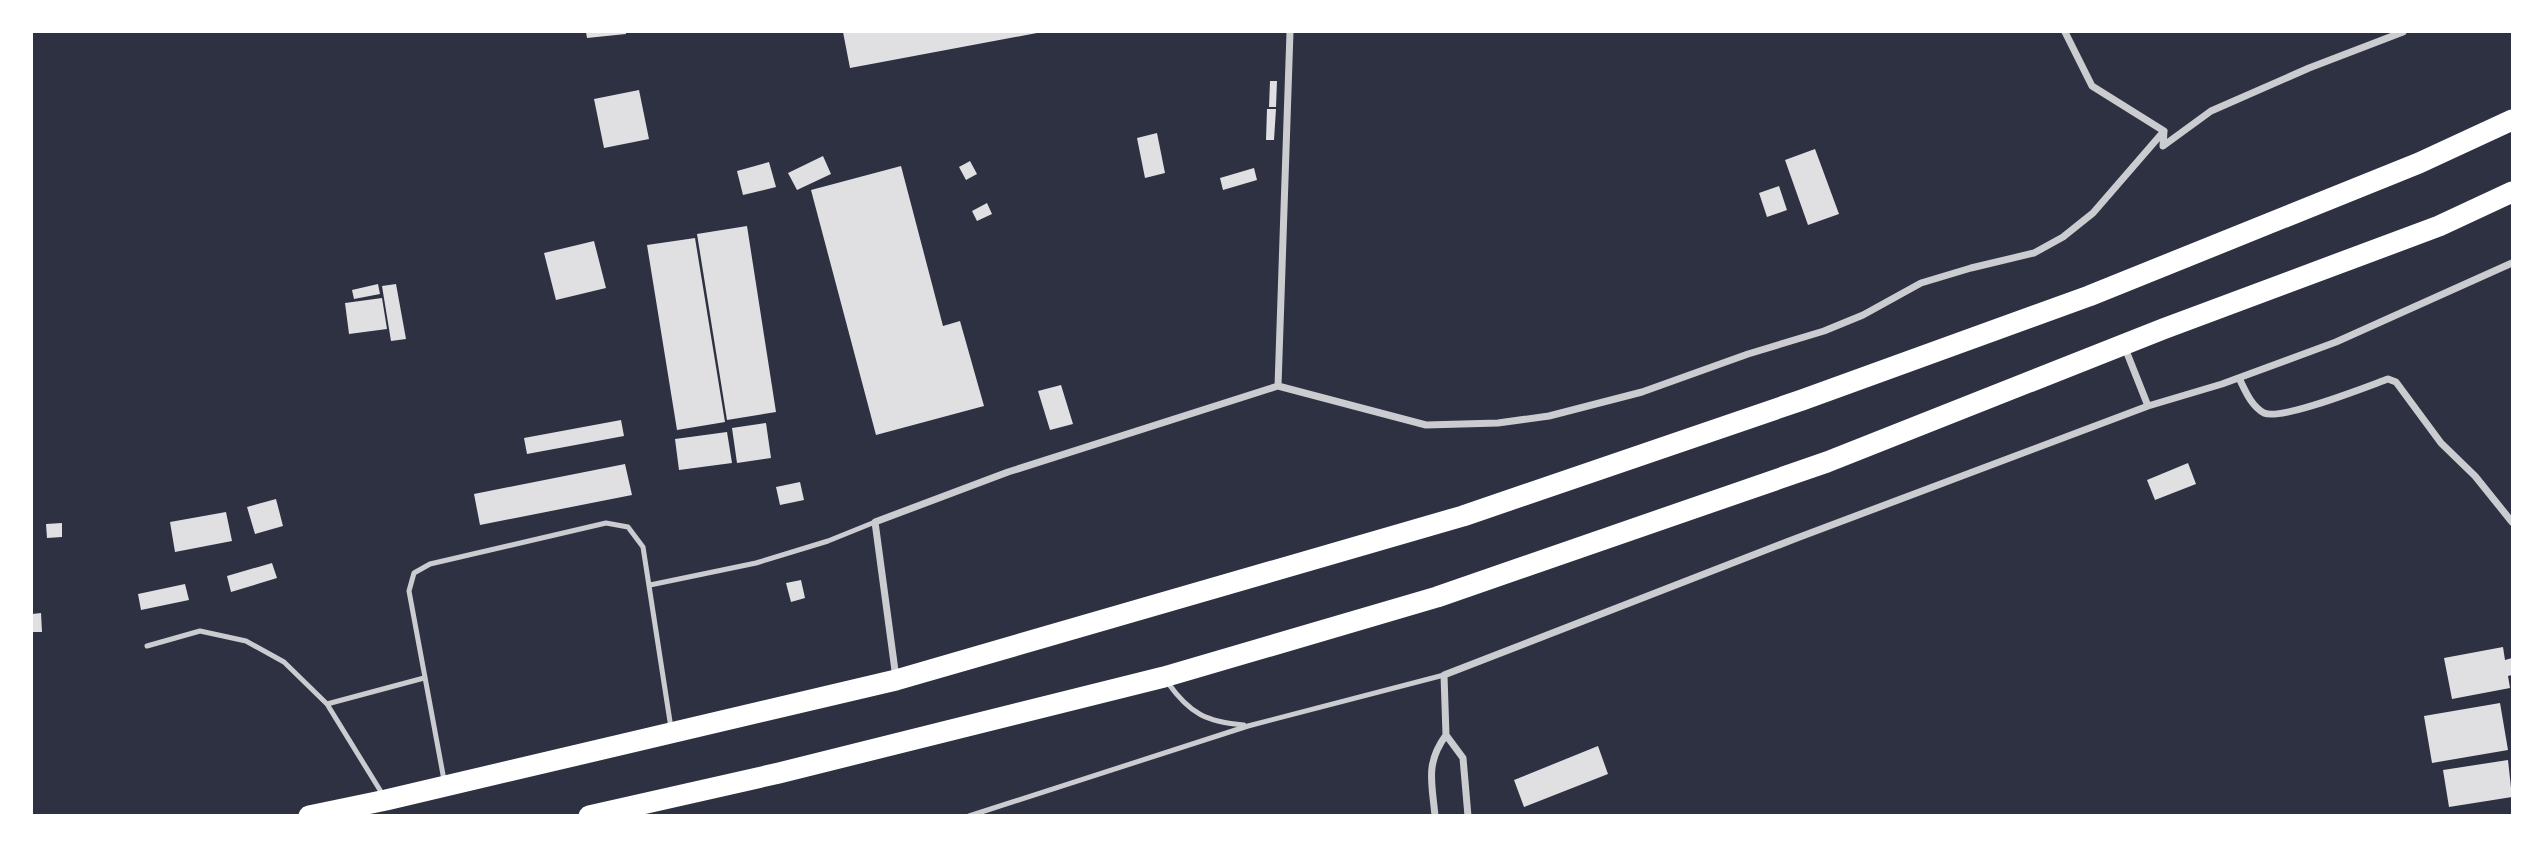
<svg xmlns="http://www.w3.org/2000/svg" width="2544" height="847" viewBox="0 0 2544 847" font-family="'DejaVu Sans',sans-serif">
<rect width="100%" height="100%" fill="#2d3142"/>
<path fill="#e0e0e3" d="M 586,32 L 626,32 L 626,34 L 587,38 Z
M 843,32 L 1037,32 L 1037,33 L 850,68 Z
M 1270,81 L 1277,81 L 1276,107 L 1269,107 Z
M 639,90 L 649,139 L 604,148 L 594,99 Z
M 1267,109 L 1276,109 L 1274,140 L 1266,140 Z
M 1157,133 L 1165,173 L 1145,178 L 1137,138 Z
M 1815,149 L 1839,214 L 1808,225 L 1785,160 Z
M 823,156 L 831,174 L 797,190 L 788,173 Z
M 970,161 L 977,174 L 966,180 L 959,167 Z
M 769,162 L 776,187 L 743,195 L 737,171 Z
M 901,166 L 943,326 L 960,321 L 984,406 L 876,435 L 811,190 Z
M 1254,168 L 1257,180 L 1223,190 L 1220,178 Z
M 1779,186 L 1787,210 L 1767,217 L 1759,193 Z
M 987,203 L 992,214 L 977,221 L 972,211 Z
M 747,226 L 776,412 L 727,420 L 697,234 Z
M 695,238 L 725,422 L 677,430 L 647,245 Z
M 594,241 L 606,288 L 556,300 L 544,253 Z
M 378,284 L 380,294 L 354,299 L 352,290 Z
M 396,284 L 406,339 L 391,341 L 382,286 Z
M 382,298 L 387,329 L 349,334 L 345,303 Z
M 1061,385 L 1073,424 L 1050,430 L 1038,391 Z
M 621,420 L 624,436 L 527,454 L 524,438 Z
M 766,423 L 771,458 L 737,463 L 732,428 Z
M 727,432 L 732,463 L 679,470 L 675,439 Z
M 2188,463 L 2196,484 L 2155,500 L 2147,480 Z
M 625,464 L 632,495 L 480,525 L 474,494 Z
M 800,482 L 804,500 L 780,505 L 776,487 Z
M 276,499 L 283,526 L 255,534 L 247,507 Z
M 226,512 L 232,541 L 175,552 L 170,522 Z
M 62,523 L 62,537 L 47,538 L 46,524 Z
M 272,563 L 277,578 L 231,592 L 227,576 Z
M 801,580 L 805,598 L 791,602 L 786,583 Z
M 185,584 L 189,600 L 141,610 L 138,594 Z
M 41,613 L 42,632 L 32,632 L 32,614 Z
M 2503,647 L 2505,660 L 2512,658 L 2512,675 L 2508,676 L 2510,688 L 2452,699 L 2444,658 Z
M 2500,703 L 2508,750 L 2432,763 L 2424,716 Z
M 1598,746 L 1608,774 L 1524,807 L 1514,780 Z
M 2508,760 L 2512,797 L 2449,807 L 2443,770 Z"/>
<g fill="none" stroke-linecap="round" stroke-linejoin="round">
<path stroke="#caccd0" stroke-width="5" d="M 650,585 L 756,563 L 828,541 L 875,522
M 147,646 L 200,631 L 246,641 L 284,662 L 327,704 L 383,795
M 1168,683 C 1190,714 1207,722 1244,725
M 327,704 L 424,678
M 444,780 L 409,591 L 414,573 L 430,564 L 606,523 L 628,527 L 643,547 L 671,728
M 969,816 L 1248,726 L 1444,675"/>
<path stroke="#caccd0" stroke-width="7" d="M 2065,32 L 2092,86 L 2164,131
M 2239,378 C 2245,390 2251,406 2264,413 C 2281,421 2366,387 2388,379 L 2396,382 L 2441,443 L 2475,476 L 2512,522
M 1278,386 L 1290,32
M 2148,406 L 2222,384 L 2336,342 L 2512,263
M 896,678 L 875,522 L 1008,472 L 1278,386 L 1426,425 L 1498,423 L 1549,416 L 1642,392 L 1748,354 L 1824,331 L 1863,315 L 1921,283 L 1971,268 L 2034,253 L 2063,237 L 2093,213 L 2164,131 L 2163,146 L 2211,111 L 2309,68 L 2403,32
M 1435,816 C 1432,782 1425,764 1446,735
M 1468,816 L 1463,758 L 1446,735 L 1444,675 L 1797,538 L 2148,406 L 2125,348"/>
<path stroke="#fff" stroke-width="21" d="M 309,816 L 386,800 L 896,680 L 1463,516 L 1802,400 L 2089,296 L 2419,163 L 2512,120
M 589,816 L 779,773 L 1164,677 L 1437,597 L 1827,462 L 2163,329 L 2439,226 L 2512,192"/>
</g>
<rect width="2544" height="847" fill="none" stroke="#ffffff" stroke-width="66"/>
</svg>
